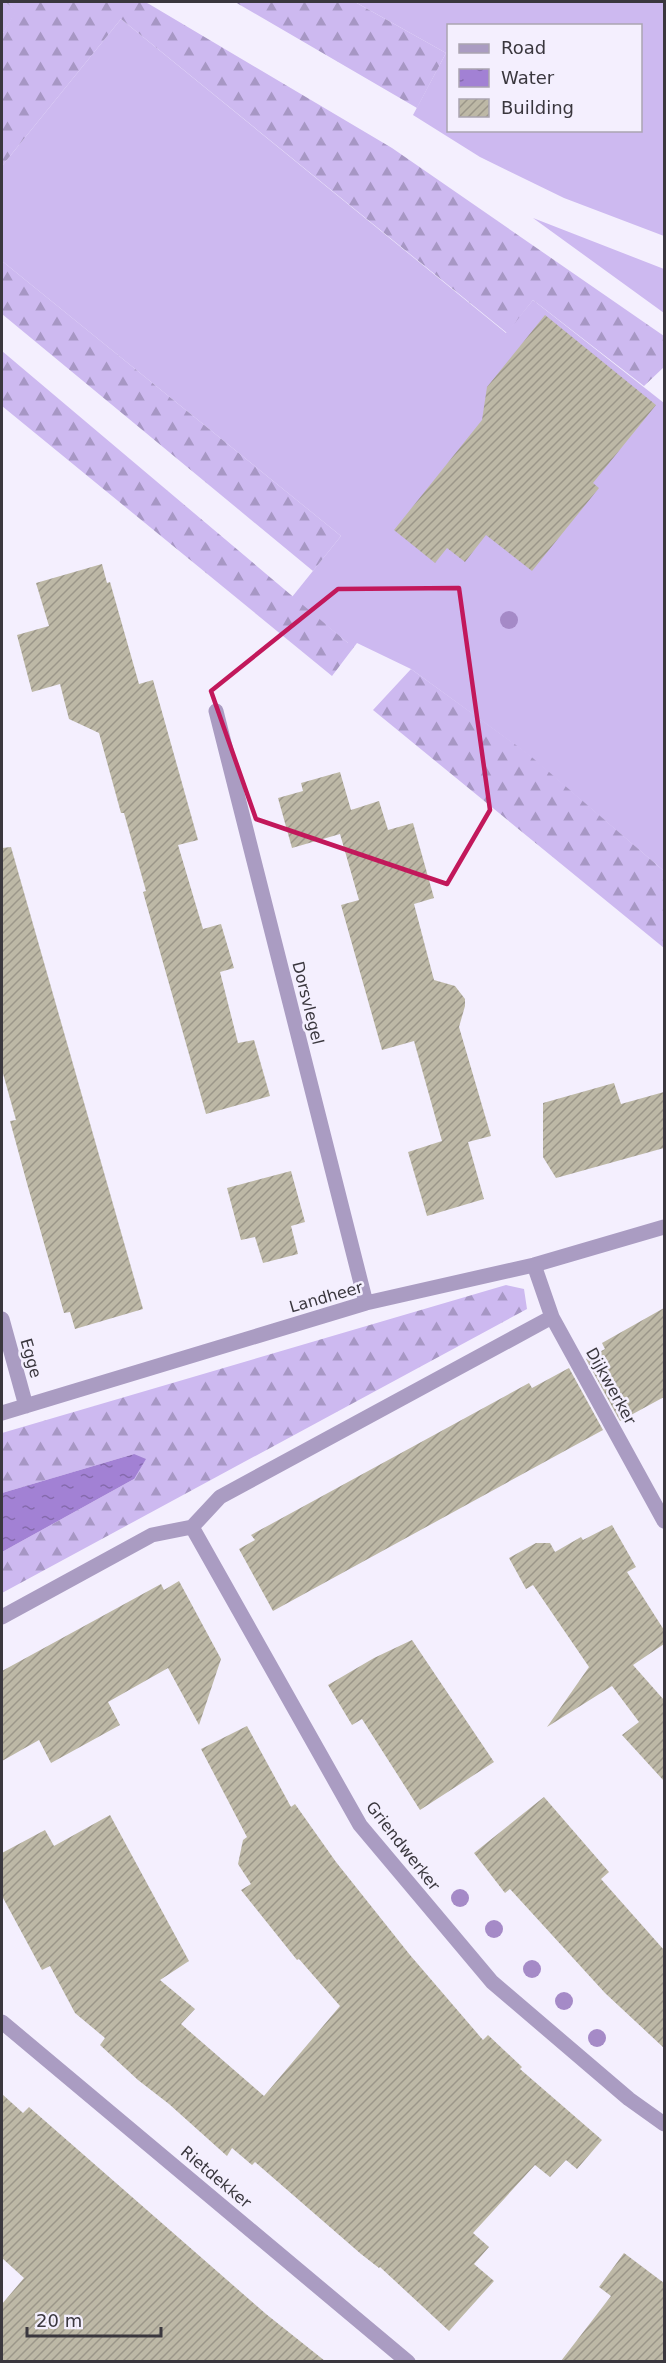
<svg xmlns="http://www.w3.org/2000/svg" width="666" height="2363" viewBox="0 0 666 2363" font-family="'DejaVu Sans',sans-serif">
<defs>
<pattern id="forest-firs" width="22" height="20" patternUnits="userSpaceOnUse" patternTransform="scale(1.5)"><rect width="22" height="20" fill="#cdb9f0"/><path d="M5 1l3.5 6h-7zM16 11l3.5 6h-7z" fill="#a797c4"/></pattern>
<pattern id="water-ripples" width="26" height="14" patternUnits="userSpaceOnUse" patternTransform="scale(1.5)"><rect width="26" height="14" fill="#a281d4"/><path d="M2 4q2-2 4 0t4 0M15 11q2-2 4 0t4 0" fill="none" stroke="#856aad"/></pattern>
<pattern id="building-hatch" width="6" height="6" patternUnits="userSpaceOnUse" patternTransform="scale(1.5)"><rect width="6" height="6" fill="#bdb8a6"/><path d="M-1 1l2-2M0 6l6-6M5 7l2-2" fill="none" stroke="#9b9689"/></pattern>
</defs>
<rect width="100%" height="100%" fill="#f4effe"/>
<path fill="#cdb9f0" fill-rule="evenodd" d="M 2,2 L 5,2 L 17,10 L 2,35 Z
M 355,2 L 664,2 L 664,236 L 564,198 L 480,157 L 413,115 L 446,53 ZM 448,26 L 640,26 L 640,130 L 448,130 Z
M 121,19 L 506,333 L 533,300 L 664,403 L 664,871 L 526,753 L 411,669 L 357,643 L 348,643 L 292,597 L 341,536 L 2,261 L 2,166 Z
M 533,218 L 664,269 L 664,313 Z"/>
<path fill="url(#forest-firs)" d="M 5,2 L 145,2 L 149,4 L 392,148 L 664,336 L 664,367 L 644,386 L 533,300 L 507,333 L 121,19 L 2,166 L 2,35 L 16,10 Z
M 235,2 L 355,2 L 446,53 L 417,108 Z
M 2,261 L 341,536 L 313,571 L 2,314 Z
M 2,351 L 348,643 L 357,643 L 332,676 L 2,406 Z
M 411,669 L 527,753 L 664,871 L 664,948 L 373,710 Z
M 506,1285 L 524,1289 L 527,1309 L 2,1593 L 2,1552 L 134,1479 L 134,1454 L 2,1493 L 2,1433 Z"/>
<path fill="url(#water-ripples)" d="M 134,1454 L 146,1459 L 134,1479 L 2,1552 L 2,1493 Z"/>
<path fill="url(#building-hatch)" d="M 545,315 L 656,405 L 593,483 L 599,488 L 532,571 L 486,535 L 465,562 L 447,548 L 435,563 L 394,530 L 482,420 L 487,387 Z
M 102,564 L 107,583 L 110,582 L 139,684 L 153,680 L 198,840 L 178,845 L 203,929 L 221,924 L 234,968 L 220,972 L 238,1043 L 254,1040 L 270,1096 L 206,1114 L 143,892 L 146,891 L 124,813 L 121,813 L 99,733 L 69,719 L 60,684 L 32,692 L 17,635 L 49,626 L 36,583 Z
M 340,772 L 351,810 L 379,801 L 388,830 L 413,823 L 434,898 L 414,904 L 434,980 L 455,986 L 465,999 L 465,1006 L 459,1027 L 491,1136 L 468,1142 L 484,1199 L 427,1216 L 408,1152 L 442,1141 L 414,1041 L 382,1050 L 341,905 L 359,900 L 340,834 L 292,848 L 278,798 L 303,791 L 301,783 Z
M 11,847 L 143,1309 L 75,1329 L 70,1312 L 64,1313 L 28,1187 L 10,1121 L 16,1120 L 2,1070 L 2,848 Z
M 614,1083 L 621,1104 L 664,1092 L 664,1148 L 556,1178 L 543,1157 L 543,1103 Z
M 291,1171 L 305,1222 L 291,1226 L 298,1254 L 263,1263 L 255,1237 L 241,1240 L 227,1188 Z
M 664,1308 L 664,1397 L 620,1421 L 586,1359 L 605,1349 L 602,1343 Z
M 569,1368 L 603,1430 L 273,1611 L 239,1549 L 255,1540 L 251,1535 L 529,1383 L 532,1388 Z
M 612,1525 L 636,1567 L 627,1572 L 664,1630 L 664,1644 L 633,1665 L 664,1700 L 664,1781 L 622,1735 L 639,1722 L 612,1686 L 547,1727 L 589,1667 L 533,1585 L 526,1589 L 509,1558 L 536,1543 L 550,1543 L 555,1552 L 581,1537 L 583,1540 Z
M 179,1581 L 221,1659 L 199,1725 L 168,1668 L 108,1702 L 120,1725 L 51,1763 L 39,1740 L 2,1761 L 2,1671 L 161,1584 L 164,1590 Z
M 412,1640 L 494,1762 L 420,1810 L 362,1719 L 352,1725 L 328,1685 L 374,1658 Z
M 247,1726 L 291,1807 L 295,1804 L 336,1862 L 410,1955 L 483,2040 L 488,2035 L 522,2067 L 520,2069 L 602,2140 L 577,2169 L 566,2160 L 550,2177 L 535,2165 L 473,2233 L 489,2247 L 474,2264 L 494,2281 L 449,2331 L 380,2267 L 379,2268 L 361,2254 L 255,2162 L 252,2165 L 232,2148 L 227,2156 L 169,2104 L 138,2080 L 100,2045 L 105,2038 L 75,2013 L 50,1966 L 42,1970 L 2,1896 L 2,1853 L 45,1830 L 54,1846 L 110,1815 L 189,1961 L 160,1980 L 195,2009 L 181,2024 L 264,2096 L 340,2006 L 299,1959 L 297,1960 L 241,1890 L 251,1884 L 238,1864 L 243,1840 L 247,1837 L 201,1749 Z
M 544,1797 L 609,1872 L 601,1879 L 664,1950 L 664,2048 L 605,1993 L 510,1889 L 505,1893 L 474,1853 Z
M 2,2094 L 23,2113 L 29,2107 L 266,2314 L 325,2361 L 2,2361 L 2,2304 L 24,2278 L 2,2258 Z
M 624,2253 L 664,2283 L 664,2361 L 561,2361 L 611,2296 L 599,2287 Z"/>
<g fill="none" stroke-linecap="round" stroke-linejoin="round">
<path stroke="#aa9cc2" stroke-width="15" d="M 216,711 L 366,1303
M 534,1265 L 552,1317 L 664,1521
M 2,1319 L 26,1406
M 2,1413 L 366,1303 L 534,1265 L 664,1227
M 192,1527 L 360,1825 L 492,1982 L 629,2099 L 664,2124
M 2,1617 L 152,1535 L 192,1527 L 220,1497 L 552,1317
M 2,2022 L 408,2362"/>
</g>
<g fill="#a58ac7">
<circle cx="509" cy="620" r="9"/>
<circle cx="460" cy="1898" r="9"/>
<circle cx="494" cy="1929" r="9"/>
<circle cx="532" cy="1969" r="9"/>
<circle cx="564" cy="2001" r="9"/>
<circle cx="597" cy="2038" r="9"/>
</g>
<path fill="none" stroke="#c2185b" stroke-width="4.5" stroke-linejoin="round" d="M 459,588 L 490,810 L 447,884 L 256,819 L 211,691 L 338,589 Z"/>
<g text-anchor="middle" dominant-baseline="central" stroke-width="5" stroke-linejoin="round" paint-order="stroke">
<g font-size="16" fill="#3a373e" stroke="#f4effe">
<text transform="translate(308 1003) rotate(76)">Dorsvlegel</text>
<text transform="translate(326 1297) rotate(-16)">Landheer</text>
<text transform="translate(31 1358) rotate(74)">Egge</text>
<text transform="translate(611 1386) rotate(61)">Dijkwerker</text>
<text transform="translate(403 1846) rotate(52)">Griendwerker</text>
<text transform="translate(216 2177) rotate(40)">Rietdekker</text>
</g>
</g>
<rect width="666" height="2363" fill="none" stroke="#3a373e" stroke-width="6"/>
<rect x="447" y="24" width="195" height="108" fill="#f4effe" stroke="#aaa5b1" stroke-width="1.5"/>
<rect x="459" y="44" width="30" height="9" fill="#aa9cc2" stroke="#aaa5b1" stroke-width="1.5"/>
<text x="501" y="54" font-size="18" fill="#3a373e">Road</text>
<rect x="459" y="69" width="30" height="18" fill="url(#water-ripples)" stroke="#aaa5b1" stroke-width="1.5"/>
<text x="501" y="84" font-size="18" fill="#3a373e">Water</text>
<rect x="459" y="99" width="30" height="18" fill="url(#building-hatch)" stroke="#aaa5b1" stroke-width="1.5"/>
<text x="501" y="114" font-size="18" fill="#3a373e">Building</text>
<path d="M27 2327v9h134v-9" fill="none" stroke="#3a373e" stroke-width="3"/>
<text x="36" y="2327" font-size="18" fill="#3a373e" stroke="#f4effe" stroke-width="4.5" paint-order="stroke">20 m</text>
</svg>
